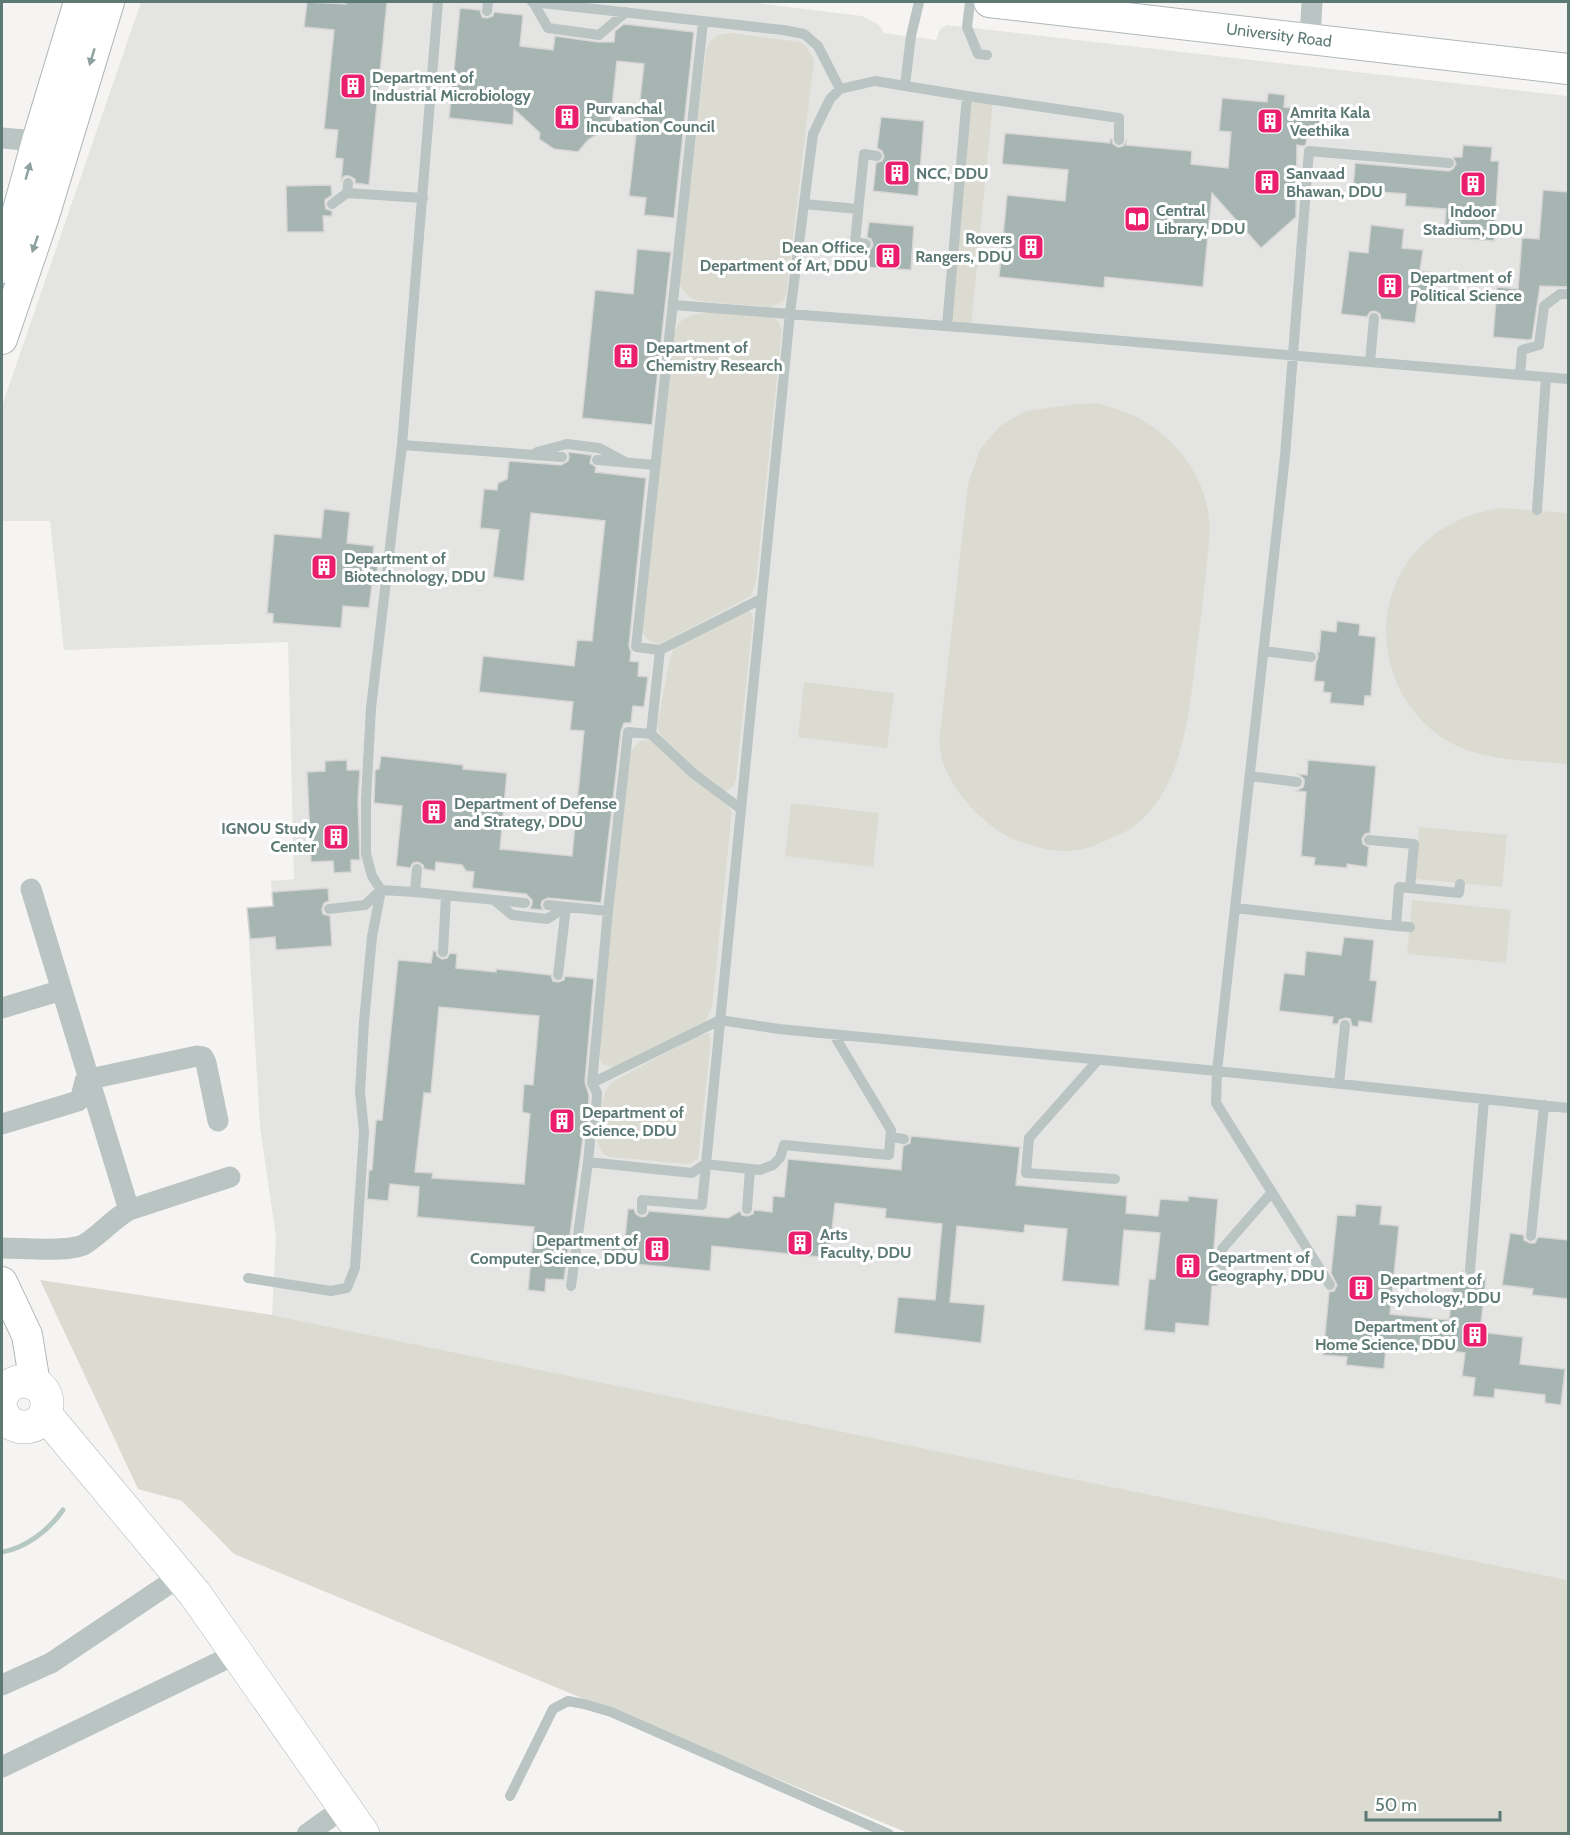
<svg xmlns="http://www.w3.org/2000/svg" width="1570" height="1835" viewBox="0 0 1570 1835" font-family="Cabin,sans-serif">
<rect width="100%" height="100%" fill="#f6f4f3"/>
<path fill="#e4e5e3" d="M 141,2 L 748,2 L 862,16 L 879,25 L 884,33 L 936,40 L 940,29 L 947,25 L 1568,96 L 1568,1580 L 272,1315 L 276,1237 L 260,1127 L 247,908 L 273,906 L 271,881 L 294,879 L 288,642 L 64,650 L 50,521 L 2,521 L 2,406 Z"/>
<path fill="#dcdbd1" d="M 731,33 L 800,42 L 806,46 L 814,60 L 786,296 L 782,302 L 770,307 L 699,301 L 690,298 L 679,285 L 706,51 C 709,37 718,34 731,33 Z
M 967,96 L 993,100 L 971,328 L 947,326 Z
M 712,312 L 769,316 L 777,320 L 782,329 L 756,581 L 751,596 L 660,644 C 648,642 644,638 640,626 L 674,336 C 678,315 693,314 712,312 Z
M 1077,404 C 1084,404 1092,403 1100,404 C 1105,405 1111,408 1117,409 C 1164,424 1203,467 1209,517 C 1211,532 1208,548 1207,562 C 1204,591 1201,619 1197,648 C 1189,708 1186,787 1133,827 C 1128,831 1120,834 1113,837 C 1077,856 1056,854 1018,841 C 987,830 952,792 942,760 C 941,754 940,748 939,742 L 968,484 L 980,449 L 1000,426 L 1026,411 Z
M 1501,508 L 1568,513 L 1568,764 C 1527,760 1480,762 1444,739 C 1378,696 1365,600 1423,544 C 1445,523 1471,513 1501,508 Z
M 743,611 L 749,611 L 752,614 L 753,620 L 736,778 L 734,785 L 727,791 L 717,787 C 698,771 663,750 657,726 L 670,659 L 674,647 Z
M 804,682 L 894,693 L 887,748 L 798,737 Z
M 649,740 L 654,742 L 725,803 L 732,811 L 712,1007 L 705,1022 L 617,1066 C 603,1068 599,1063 599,1049 L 629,753 L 640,741 Z
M 791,803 L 879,813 L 873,867 L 785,856 Z
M 1419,827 L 1507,835 L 1502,887 L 1415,879 Z
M 1412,900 L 1511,910 L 1506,963 L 1407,954 Z
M 708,1033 L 711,1039 L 698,1159 L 689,1164 L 610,1157 L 603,1154 L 597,1142 L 603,1100 L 605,1092 L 612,1082 L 696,1037 Z
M 40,1280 L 272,1315 L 1568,1580 L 1568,1833 L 908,1833 L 234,1554 L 182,1501 L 138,1489 Z"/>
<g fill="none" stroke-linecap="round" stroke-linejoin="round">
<path stroke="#b5c8c1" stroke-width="5" d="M 2,1552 C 26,1548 49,1530 63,1510"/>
</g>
<path fill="#a6b5b2" stroke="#d8d6d5" stroke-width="1.5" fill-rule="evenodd" d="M 307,2 L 346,4 L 346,2 L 387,2 L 369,185 L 355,183 L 355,179 L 349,176 L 344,176 L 341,182 L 343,159 L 335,158 L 338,130 L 324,129 L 334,30 L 304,27 Z
M 460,8 L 480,10 L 482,17 L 487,18 L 493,16 L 494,12 L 523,15 L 520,46 L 553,50 L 555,36 L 598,42 L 614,42 L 615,31 L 624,24 L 694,32 L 674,218 L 644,215 L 646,198 L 629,196 L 644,64 L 617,61 L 610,126 L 588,140 L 578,152 L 554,149 L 539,139 L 540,133 L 514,109 L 513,125 L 449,118 Z
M 1268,93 L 1285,95 L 1284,107 L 1321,111 L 1319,136 L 1307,135 L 1306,144 L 1304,146 L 1297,145 L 1296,217 L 1261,248 L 1212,193 L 1203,287 L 1105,277 L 1104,288 L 999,277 L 1007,195 L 1065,201 L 1068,170 L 1002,164 L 1005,133 L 1110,143 L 1110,139 L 1112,139 L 1113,144 L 1118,147 L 1123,146 L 1126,141 L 1126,145 L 1192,151 L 1191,164 L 1228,168 L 1231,132 L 1219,131 L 1222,98 L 1267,102 Z
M 881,117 L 924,121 L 918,196 L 873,191 L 876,163 L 882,161 L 884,157 L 882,151 L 877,148 Z
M 1463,145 L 1492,147 L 1491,161 L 1499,161 L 1494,241 L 1444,237 L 1446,209 L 1405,206 L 1406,194 L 1353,190 L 1355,163 L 1449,171 L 1453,169 L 1456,164 L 1453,157 L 1462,157 Z
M 331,185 L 332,195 L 325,200 L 325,204 L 326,209 L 332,211 L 332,216 L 323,216 L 324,232 L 287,232 L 286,186 Z
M 1543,190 L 1569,192 L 1569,287 L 1540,286 L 1532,339 L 1528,340 L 1493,337 L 1497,287 L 1518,289 L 1522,238 L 1539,239 Z
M 869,222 L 914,226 L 911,270 L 863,267 L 865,251 L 871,249 L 873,245 L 871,239 L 867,237 Z
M 1371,225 L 1404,229 L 1402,248 L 1423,250 L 1420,271 L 1437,273 L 1434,301 L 1418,299 L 1415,323 L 1381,319 L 1380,314 L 1375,311 L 1370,312 L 1367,317 L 1341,314 L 1349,251 L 1368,253 Z
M 637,249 L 671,252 L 652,425 L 582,418 L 595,290 L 633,294 Z
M 568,452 L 592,455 L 590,463 L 596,467 L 595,472 L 646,478 L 629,646 L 631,652 L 630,661 L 639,662 L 638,676 L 648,677 L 644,707 L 633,706 L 631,723 L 624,723 L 621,731 L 601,903 L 548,898 L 542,901 L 541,905 L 543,910 L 530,909 L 532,904 L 532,900 L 526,894 L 472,888 L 474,872 L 466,871 L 462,865 L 436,862 L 435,871 L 424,869 L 423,865 L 418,862 L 413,863 L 410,868 L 396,866 L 402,806 L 374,803 L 375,770 L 379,769 L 381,756 L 463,765 L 463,769 L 507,773 L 500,849 L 572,856 L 584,731 L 570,730 L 573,702 L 479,692 L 483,656 L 574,666 L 577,640 L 592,641 L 605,521 L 531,513 L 524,581 L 493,577 L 499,530 L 480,528 L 484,489 L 497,490 L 498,483 L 507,479 L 509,461 L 561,465 L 568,461 L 569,457 Z
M 324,509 L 350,512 L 347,543 L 374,546 L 372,561 L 378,562 L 376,585 L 372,585 L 369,608 L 343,606 L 341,628 L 273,623 L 273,614 L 267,613 L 274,534 L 321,538 Z
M 1337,621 L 1360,624 L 1359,635 L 1376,637 L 1371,696 L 1365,696 L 1364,706 L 1330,703 L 1331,693 L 1323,692 L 1324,682 L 1314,681 L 1316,662 L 1318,657 L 1317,651 L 1319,652 L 1321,630 L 1336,632 Z
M 347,760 L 347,770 L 360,770 L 358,800 L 360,860 L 351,860 L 351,872 L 334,873 L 333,861 L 311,862 L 307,772 L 325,771 L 325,761 Z
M 1308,760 L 1376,766 L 1370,833 L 1365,834 L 1362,839 L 1363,844 L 1369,847 L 1367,867 L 1347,864 L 1347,868 L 1314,865 L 1315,858 L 1301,856 L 1306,792 L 1296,791 L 1303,787 L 1304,784 L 1304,779 L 1298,774 L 1307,775 Z
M 328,888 L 329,901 L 324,903 L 322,909 L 323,914 L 330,916 L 332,946 L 276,950 L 275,937 L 250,939 L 247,908 L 273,906 L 272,892 Z
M 1344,937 L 1374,940 L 1370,980 L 1377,981 L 1372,1023 L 1359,1021 L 1358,1027 L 1352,1026 L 1350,1019 L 1345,1018 L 1339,1020 L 1338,1024 L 1332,1024 L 1333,1017 L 1279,1011 L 1284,973 L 1304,975 L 1306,951 L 1341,955 Z
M 433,951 L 436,951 L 437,956 L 442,959 L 447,958 L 450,953 L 457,954 L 456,968 L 496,972 L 496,969 L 551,975 L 553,981 L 558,982 L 564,980 L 565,976 L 594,979 L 585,1082 L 589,1095 L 588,1123 L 584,1130 L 564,1280 L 546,1279 L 545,1292 L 528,1290 L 534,1227 L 417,1217 L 419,1187 L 390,1184 L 388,1201 L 367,1199 L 369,1170 L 372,1170 L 376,1120 L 382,1120 L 398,960 L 431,963 ZM 439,1007 L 539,1016 L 533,1085 L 524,1084 L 522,1112 L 530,1114 L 524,1184 L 432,1178 L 433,1173 L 415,1172 L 424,1093 L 431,1093 Z
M 911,1136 L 1020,1147 L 1016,1185 L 1127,1196 L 1126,1213 L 1158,1216 L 1160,1199 L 1188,1201 L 1188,1196 L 1218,1199 L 1213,1259 L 1214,1266 L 1211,1273 L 1213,1277 L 1217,1280 L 1217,1286 L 1212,1286 L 1209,1326 L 1176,1323 L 1175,1333 L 1144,1330 L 1149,1279 L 1155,1279 L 1160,1233 L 1124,1230 L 1119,1286 L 1062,1281 L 1067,1229 L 1025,1225 L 1024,1233 L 957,1226 L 950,1302 L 985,1305 L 981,1343 L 894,1333 L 898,1297 L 935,1300 L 942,1224 L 885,1218 L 886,1209 L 835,1203 L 829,1258 L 712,1246 L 710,1271 L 601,1261 L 604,1235 L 625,1237 L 628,1209 L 634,1209 L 636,1214 L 641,1217 L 646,1216 L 649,1211 L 728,1218 L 740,1211 L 742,1215 L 747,1216 L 753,1214 L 754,1210 L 772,1212 L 773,1196 L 784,1197 L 788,1159 L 901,1170 L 903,1146 L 910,1143 Z
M 1356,1204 L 1382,1206 L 1380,1224 L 1399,1226 L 1390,1314 L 1449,1320 L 1454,1276 L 1462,1277 L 1463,1271 L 1465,1276 L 1469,1277 L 1476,1274 L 1476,1276 L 1486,1278 L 1480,1332 L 1523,1337 L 1520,1364 L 1565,1369 L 1561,1405 L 1545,1403 L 1545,1395 L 1495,1389 L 1494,1398 L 1473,1396 L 1475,1378 L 1462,1376 L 1465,1353 L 1432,1349 L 1431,1353 L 1386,1348 L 1384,1369 L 1346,1365 L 1347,1357 L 1323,1355 L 1329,1292 L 1334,1291 L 1337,1285 L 1331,1273 L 1337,1215 L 1355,1216 Z
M 1510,1233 L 1524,1235 L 1524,1240 L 1530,1243 L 1535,1243 L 1538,1237 L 1569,1240 L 1569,1299 L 1532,1295 L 1533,1289 L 1502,1285 Z"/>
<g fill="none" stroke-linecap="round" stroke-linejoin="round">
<g stroke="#adb9b7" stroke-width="32">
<path id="secondary" d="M 989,2 L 1568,69
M 2,268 L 37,141 L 79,2
M 2,339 L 44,216 L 109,2
M 2,1282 L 27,1335 L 35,1384"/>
</g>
<g stroke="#aeb9b7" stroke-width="34">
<path id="primary" d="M 2,1396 C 11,1373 47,1378 47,1404 C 47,1431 11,1435 2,1412
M 45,1414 L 195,1594 L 363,1834"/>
</g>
<path stroke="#bac4c2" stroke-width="10" d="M 438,2 L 402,445 L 371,708 L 366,800 L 366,854 L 372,876 L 381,890 L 415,892 L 525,903
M 532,2 L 783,30 L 804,34 L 818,46 L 840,89
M 533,2 L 548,28 L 599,35 L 626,12
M 970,2 L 967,27 L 978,54 L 987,55
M 487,11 L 488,2
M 905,85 L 911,36 L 919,2
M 347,193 L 423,198
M 332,204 L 347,193 L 348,183
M 804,204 L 858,209
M 866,244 L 855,242 L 864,154 L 877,156
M 673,305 L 971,328 L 1568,379
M 947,326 L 967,96
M 1370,362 L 1374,318
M 1520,375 L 1522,350 L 1539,345 L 1544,306 L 1560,294 L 1568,294
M 402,445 L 562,457
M 537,452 L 567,444 L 599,448 L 625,462
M 597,460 L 655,465
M 1537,510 L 1546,377
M 660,650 L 761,599
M 1263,651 L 1311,657
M 651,734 L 694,774 L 741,809
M 1250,776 L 1297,782
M 1369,840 L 1414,844 L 1410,888
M 415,892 L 417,869
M 494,900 L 512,915 L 547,919 L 566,907
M 548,905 L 608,911
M 1235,908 L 1396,926 L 1399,887 L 1459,893 L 1460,884
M 329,909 L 365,905 L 381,890
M 1396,926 L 1410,927
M 443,952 L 446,895
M 558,975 L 566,907
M 1098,1060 L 1029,1138 L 1026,1173 L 1115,1179
M 592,1083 L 720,1020 L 779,1029 L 1217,1071 L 1568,1108
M 1339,1084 L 1345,1025
M 891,1137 L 904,1139
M 588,1162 L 692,1173 L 705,1164 L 760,1170 L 773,1165 L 780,1158 L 784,1145 L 889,1155 L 891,1130 L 834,1035
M 747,1209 L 750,1169
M 642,1210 L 642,1200 L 702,1205 L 790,313 L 813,134 L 830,99 L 840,89 L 875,81 L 967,96 L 1119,118 L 1119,140
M 1531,1236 L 1544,1105
M 1470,1270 L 1484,1099
M 1218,1272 L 1221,1273 L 1222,1249 L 1272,1192
M 248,1278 L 331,1291 L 347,1288 L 355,1268 L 364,1132 L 360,1092 L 364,1022 L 372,937 L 381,890
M 1330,1285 L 1216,1103 L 1217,1071 L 1285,456 L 1309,151 L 1449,163
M 571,1286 L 588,1162 L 591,1131 L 595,1126 L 597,1093 L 592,1083 L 608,911 L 628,732 L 651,734 L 660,650 L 636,647 L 703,22
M 510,1796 L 553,1709 L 568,1701 L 584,1704 L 611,1712 L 889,1834"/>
<path stroke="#bac4c2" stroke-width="21" d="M 1310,39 L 1312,2
M 2,138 L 37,141
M 31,889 L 129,1210
M 2,1008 L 62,990
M 2,1124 L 78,1101 L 81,1097 L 85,1081 L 90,1079 L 197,1056 L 203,1057 L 206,1063 L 218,1121
M 2,1248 C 21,1248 69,1253 85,1244 C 101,1234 113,1219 129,1210 L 230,1177
M 2,1685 L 51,1663 L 167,1585
M 2,1767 L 238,1653
M 307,1834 L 328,1819"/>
<use href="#secondary" stroke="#fff" stroke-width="30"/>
<use href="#primary" stroke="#fff" stroke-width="33"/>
</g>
<defs><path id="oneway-solid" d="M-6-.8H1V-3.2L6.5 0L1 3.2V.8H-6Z" transform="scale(1.5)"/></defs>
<g fill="#8da19e">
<use href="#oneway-solid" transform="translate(92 57) rotate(107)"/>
<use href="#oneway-solid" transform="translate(28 171) rotate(-74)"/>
<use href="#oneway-solid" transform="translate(35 244) rotate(109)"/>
</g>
<defs>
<g id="building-square" transform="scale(1.35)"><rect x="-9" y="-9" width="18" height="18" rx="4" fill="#eb1e6e" stroke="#fff"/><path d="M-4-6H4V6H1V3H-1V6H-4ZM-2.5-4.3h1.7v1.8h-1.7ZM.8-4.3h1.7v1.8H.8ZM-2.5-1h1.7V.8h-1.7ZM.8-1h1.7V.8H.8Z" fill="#fff"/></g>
<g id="library-square" transform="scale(1.35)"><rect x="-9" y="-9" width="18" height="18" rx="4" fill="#eb1e6e" stroke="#fff"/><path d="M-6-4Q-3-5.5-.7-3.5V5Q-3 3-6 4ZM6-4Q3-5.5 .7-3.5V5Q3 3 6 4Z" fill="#fff"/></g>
</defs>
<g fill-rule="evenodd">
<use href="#building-square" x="353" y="86"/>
<use href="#building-square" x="567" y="117"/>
<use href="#building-square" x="1270" y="121"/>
<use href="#building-square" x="897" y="173"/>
<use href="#building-square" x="1267" y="182"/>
<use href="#building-square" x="1473" y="184"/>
<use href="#library-square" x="1137" y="219"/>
<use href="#building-square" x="1031" y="247"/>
<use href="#building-square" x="888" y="256"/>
<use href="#building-square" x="1390" y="286"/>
<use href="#building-square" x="626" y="356"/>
<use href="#building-square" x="324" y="567"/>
<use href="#building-square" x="434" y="812"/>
<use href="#building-square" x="336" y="837"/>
<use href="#building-square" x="562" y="1121"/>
<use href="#building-square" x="800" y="1243"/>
<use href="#building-square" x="657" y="1249"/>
<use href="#building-square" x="1188" y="1266"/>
<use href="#building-square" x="1361" y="1288"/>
<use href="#building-square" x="1475" y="1335"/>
</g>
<g text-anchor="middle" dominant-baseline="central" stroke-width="6" stroke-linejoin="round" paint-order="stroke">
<g font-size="16" fill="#5c7974" stroke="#fff">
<text transform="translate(1279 35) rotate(7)">University Road</text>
</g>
<g font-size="16" font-weight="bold" fill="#5c7974" stroke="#fff" text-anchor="start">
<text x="372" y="77">Department of<tspan x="372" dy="18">Industrial Microbiology</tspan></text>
<text x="586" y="108">Purvanchal<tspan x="586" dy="18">Incubation Council</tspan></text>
<text x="1290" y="112">Amrita Kala<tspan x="1290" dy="18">Veethika</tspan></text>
<text x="916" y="173">NCC, DDU</text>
<text x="1286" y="173">Sanvaad<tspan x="1286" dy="18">Bhawan, DDU</tspan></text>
<text x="1156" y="210">Central<tspan x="1156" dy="18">Library, DDU</tspan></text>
<text x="1473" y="211" text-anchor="middle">Indoor<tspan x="1473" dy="18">Stadium, DDU</tspan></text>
<text x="1012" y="238" text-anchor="end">Rovers<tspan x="1012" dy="18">Rangers, DDU</tspan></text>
<text x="868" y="247" text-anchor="end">Dean Office,<tspan x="868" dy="18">Department of Art, DDU</tspan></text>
<text x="1410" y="277">Department of<tspan x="1410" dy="18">Political Science</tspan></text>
<text x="646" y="347">Department of<tspan x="646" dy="18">Chemistry Research</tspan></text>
<text x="344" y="558">Department of<tspan x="344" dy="18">Biotechnology, DDU</tspan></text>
<text x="454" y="803">Department of Defense<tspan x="454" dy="18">and Strategy, DDU</tspan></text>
<text x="316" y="828" text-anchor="end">IGNOU Study<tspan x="316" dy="18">Center</tspan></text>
<text x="582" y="1112">Department of<tspan x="582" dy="18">Science, DDU</tspan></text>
<text x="820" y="1234">Arts<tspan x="820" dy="18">Faculty, DDU</tspan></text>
<text x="638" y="1240" text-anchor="end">Department of<tspan x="638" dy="18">Computer Science, DDU</tspan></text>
<text x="1208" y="1257">Department of<tspan x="1208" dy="18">Geography, DDU</tspan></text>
<text x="1380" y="1279">Department of<tspan x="1380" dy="18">Psychology, DDU</tspan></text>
<text x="1456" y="1326" text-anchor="end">Department of<tspan x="1456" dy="18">Home Science, DDU</tspan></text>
</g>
</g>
<rect width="1570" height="1835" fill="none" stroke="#5c7974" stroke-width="6"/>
<path d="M1366 1811v9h134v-9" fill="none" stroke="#5c7974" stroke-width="3"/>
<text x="1375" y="1811" font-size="18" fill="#5c7974" stroke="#ffffff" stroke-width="4.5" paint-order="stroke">50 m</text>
</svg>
